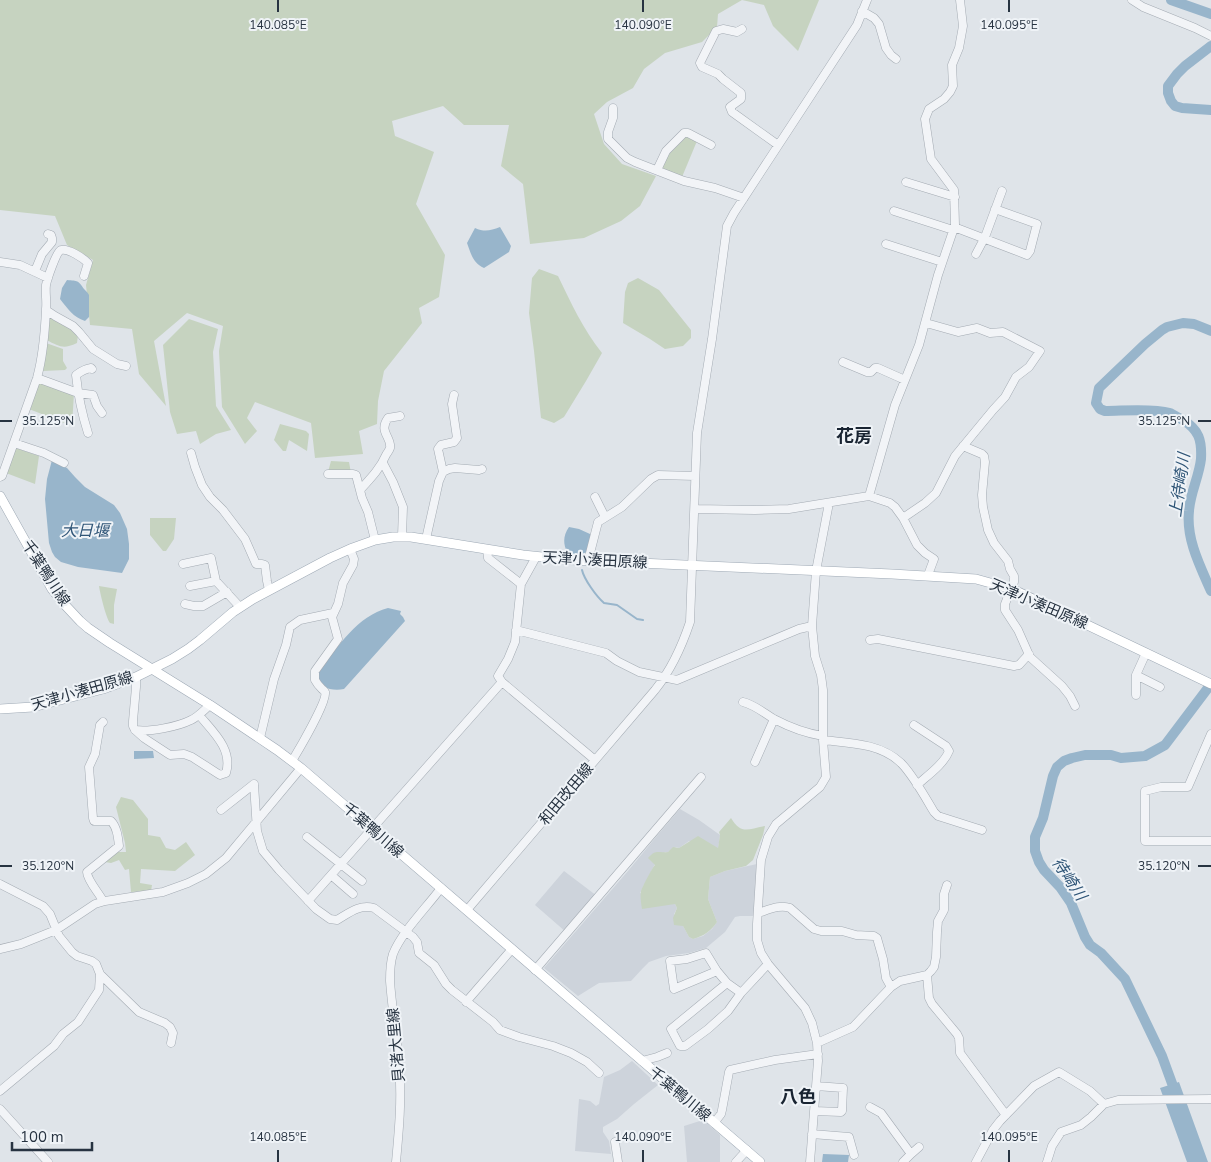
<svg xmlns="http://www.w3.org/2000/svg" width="1211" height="1162" viewBox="0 0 1211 1162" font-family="'Nunito Sans','Noto Sans JP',sans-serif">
<rect width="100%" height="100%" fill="#dfe4e9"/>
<path fill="#cdd3db" d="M 680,809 L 699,820 L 720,835 L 718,849 L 689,841 L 679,848 L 676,847 L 668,852 L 665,852 L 655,864 L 640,893 L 675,904 L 677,908 L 674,914 L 683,926 L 689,937 L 693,939 L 703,936 L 712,929 L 717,922 L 708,899 L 710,877 L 725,871 L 757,864 L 754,916 L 740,916 L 735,917 L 725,932 L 706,948 L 689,953 L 666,956 L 649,962 L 643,968 L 631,981 L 599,983 L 578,996 L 544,968 L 628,871 L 656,837 Z
M 564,871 L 597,896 L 566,932 L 535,905 Z
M 632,1061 L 658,1085 L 634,1104 L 617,1119 L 603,1127 L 603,1132 L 609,1141 L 611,1154 L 575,1151 L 579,1099 L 590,1101 L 596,1106 L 599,1104 L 604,1077 L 620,1070 Z
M 703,1120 L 720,1135 L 720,1162 L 687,1162 L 684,1126 Z"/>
<path fill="#c6d3c0" d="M 0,0 L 819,0 L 798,51 L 773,26 L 764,5 L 742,0 L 718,14 L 717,27 L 702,42 L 665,53 L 644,69 L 633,88 L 607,102 L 594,114 L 604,144 L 622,164 L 656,176 L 640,206 L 621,221 L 584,238 L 530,244 L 523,184 L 501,166 L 509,125 L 464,125 L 443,106 L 392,121 L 395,136 L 434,152 L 416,204 L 445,255 L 439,297 L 419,308 L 422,323 L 384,371 L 378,401 L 377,424 L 359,431 L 363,454 L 315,458 L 311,423 L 255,402 L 247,418 L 257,431 L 245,444 L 222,407 L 219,351 L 223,326 L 187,313 L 154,341 L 166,406 L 139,374 L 132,329 L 90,325 L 86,285 L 93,260 L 67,245 L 55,216 L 0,210 Z
M 686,136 L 697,141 L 682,177 L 661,170 C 668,153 673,149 686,136 Z
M 539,269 L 558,276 C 571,303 583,329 602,353 L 586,381 L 564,417 L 554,423 L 541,418 L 534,351 L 529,313 L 532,278 Z
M 638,278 L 659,290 L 691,330 L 691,338 L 683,346 L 665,349 L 650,339 L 623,323 L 625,292 L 628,283 Z
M 49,317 L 72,328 L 78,335 L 77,343 C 62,350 60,346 46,340 Z
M 189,319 L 218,329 L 213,352 L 216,406 L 231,430 L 216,434 L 200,444 L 196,431 L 177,434 L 170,412 L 163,345 Z
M 46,343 L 63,349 L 63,361 L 67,368 L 65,370 L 43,371 Z
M 40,382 L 74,393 L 72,426 L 29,409 Z
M 280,424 L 306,431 L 309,434 L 307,451 L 289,440 L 286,451 L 283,451 L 274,440 Z
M 16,448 L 39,456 L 35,484 L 6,473 Z
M 331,461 L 349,462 L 351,473 L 328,472 Z
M 150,518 L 176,518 L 174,539 L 166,551 L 163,551 L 150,535 Z
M 99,586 L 117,589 L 114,605 L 114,624 L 110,623 C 106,618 100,593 99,586 Z
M 121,797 L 133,800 L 148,819 L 148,835 L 160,837 L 166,848 L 175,850 L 186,842 L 195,855 L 175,871 L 141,869 L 140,883 L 152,885 L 151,891 L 131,892 L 129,869 L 125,870 L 119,860 L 111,863 L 105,862 L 113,852 L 126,852 L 125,843 L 116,807 Z
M 731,818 C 741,835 748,829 765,826 L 763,835 L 753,860 L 746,866 L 725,871 L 710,877 L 708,899 L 717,922 C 711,931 704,936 693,939 L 689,937 L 683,926 L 674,925 L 673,918 L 677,908 L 675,904 L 642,909 C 641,903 640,896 641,891 C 643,886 652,868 655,865 L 648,858 C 656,849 657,853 668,852 L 673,847 L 679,848 L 698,836 L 718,848 L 720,835 L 719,832 Z"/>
<path fill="#98b5cb" d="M 500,227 L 511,246 L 509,252 L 484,268 C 473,263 471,254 467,243 L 475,228 C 484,232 490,231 500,227 Z
M 67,280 C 78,281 78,280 84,289 C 86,291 88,293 89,295 L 89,317 L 85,321 C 73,317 68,309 60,299 L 62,288 Z
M 52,460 L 67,468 L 75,477 L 85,487 L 114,505 L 120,513 L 127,529 L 129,544 L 129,559 L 122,573 L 78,567 L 61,562 L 55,557 L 52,552 L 49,543 L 45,499 L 47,479 Z
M 569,527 L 579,529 L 590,534 L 591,535 L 587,552 C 581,555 573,556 567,552 C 563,543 563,536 569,527 Z
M 388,608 L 401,611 L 400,614 L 403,617 L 405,621 L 344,689 C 330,692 312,686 320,669 C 339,646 357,616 388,608 Z
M 134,751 L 153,751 L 154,758 L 134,759 Z
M 1179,1082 L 1208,1162 L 1187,1162 L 1160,1088 Z
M 823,1154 L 849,1155 L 848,1162 L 822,1162 Z"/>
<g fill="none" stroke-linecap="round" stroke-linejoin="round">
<path stroke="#98b5cb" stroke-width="2" d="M 582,570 C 584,579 596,596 604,603 L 617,605 L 637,619 L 643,620"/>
<path stroke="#98b5cb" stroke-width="10" d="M 1171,0 L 1211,14
M 1211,46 L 1185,66 L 1177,74 L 1168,86 L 1168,93 L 1171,101 L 1175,106 L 1182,108 L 1211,110
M 1211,331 L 1194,324 L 1183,323 L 1167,327 L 1162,330 L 1145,344 L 1099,388 L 1096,403 L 1100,409 L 1105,411 C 1123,411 1152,408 1170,413 C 1174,415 1179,418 1183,420 C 1199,430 1202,440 1201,459 C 1199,477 1190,493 1189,511 C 1186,539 1200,566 1211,591
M 1177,1097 L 1162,1056 L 1125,979 L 1101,953 L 1090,945 L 1085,937 L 1071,903 L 1060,887 L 1044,870 L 1039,862 L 1035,851 L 1035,837 L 1043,818 L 1053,776 L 1057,767 L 1064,761 L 1072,758 L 1085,755 L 1111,755 L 1121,758 L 1145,756 L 1165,745 L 1211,684"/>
<g stroke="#a4abb3" stroke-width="9">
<path id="minor" d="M 1132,0 L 1143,7 L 1195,28 L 1211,36
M 862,11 L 874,18 L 879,24 L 886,48 L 891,55 L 896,59
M 742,29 L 737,32 L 723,29 L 716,31 L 700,63 L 702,67 L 718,74 L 723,79 L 741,93 L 741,99 L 730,107 L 732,112 L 778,145
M 613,108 L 613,118 L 608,132 L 608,139 L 627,158 L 635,162 L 684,181 L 715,188 L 744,198
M 657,170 L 666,151 L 684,133 L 688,133 L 711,145
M 906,182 L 955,197
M 894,211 L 953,230
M 954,227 L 1027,255 L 1030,251 L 1037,224 L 995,209
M 886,244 L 942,262
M 976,254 L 985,237 L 1002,191
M 0,262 L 20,265 L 48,278
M 35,271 L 42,254 L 52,242 L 52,238 L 51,235 L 48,234
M 46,310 L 55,316 L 73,326 L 79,332 L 93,349 L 117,364 L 126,366
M 843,362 L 867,372 L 871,372 L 875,368 L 878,368 L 905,380
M 37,378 L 78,393 L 93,395 L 97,406 L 102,413
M 88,433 C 82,414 78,395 76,375 C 80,372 85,369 91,368 L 92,369
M 14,443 L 44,453 L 64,463
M 963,446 L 982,454 L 984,456 L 985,462 L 982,495 L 983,507 L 988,530 L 994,543 L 1008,561 L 1010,569 L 1014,576 L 1014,582 L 1005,604 L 1005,610 L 1018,630 L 1030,657 L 1062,686 L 1070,696 L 1075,706
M 191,453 L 195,467 L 202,485 L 210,497 L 223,510 L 245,539 L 256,564 L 262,564 L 265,565 L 267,581 L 269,590
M 383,463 L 393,482 L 403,507 L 402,537
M 443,472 L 438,449 L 441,445 L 454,442 L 457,438 L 452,404 L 454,395
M 328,474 L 353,474 L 356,475 L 362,498 L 368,512 L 375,540
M 0,477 L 2,476 L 37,378 C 43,356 45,332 46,309 C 47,301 45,293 46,285 C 47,280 56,252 61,250 C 68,248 83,258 88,263 L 84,276
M 360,490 C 370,479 380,469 386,455 C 387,453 389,451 390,448 C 392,437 378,432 388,418 L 400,416
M 869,496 L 895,405 L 919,345 L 938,275 L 955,225 L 954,190 L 931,159 L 925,119 L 929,109 L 944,99 L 950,92 L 953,86 L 952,65 L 959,48 L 963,26 L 960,0
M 595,497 L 605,517
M 695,509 L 755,510 L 789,509 L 869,496 L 890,503 L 895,507 L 903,518 L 917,545 L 925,553 L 934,559 L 928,575
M 903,518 L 925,503 L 936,493 L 955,456 L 993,410 L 1005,397 L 1016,377 L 1029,367 L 1040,351 L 1003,332 L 990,333 L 977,328 L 958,332 L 926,323
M 426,539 L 439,481 L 443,472 L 449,469 L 455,468 L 479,470 L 482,469
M 487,549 L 488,558 L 521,584
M 536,557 L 521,584 L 515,642 L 508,659 L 498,676 L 502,682 L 595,760
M 588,561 L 598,522 L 622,507 L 651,479 L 658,475 L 695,476
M 183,564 L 211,558 L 216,581 L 240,607
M 190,586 L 216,581
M 185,604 L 194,606 L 203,606 L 227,592
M 516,630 L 606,653 L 617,661 L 639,672 L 677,680 L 799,629 L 812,626
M 870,640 L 878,639 L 1014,666 L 1019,665 L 1029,654
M 1146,653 L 1136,675 L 1160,687
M 1136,675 L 1136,695
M 136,677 L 136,687 L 133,721 L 133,726 L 135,730 L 144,738 L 150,742 L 170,755 L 184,754 L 192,757 L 220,775 L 226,773 C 233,749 213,732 199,715
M 743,702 C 755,705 764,713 774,719 C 791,728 804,733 823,736
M 103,722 L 100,725 L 95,754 L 89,767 L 93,818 L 94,821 L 111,821 C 117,827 118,837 119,846 L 87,872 C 87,880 99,893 103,901
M 914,725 L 946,746 L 949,751 C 944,764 927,776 917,785
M 135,730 C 150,732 177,727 191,720 C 198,717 204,710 210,705
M 1211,734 L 1188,787 L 1161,787 L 1145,791 L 1145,841 L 1211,841
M 260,738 L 274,679 L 286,645 L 290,627 L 300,620 L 333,613
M 823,740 C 849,743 880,743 901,763 C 913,775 925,797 934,812 L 938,816 L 982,830
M 292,761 C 298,751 328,700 325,692 C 325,691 323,690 322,689 C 319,686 317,684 315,680 L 315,671 L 338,639 L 332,617 L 338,604 L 343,583 L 353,565 L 354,559 L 350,549
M 755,762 L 774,719
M 254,784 L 257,831 L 263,851 L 279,870 L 316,909 L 330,919 L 337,920 C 349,913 359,904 374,908 L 413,937 L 417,942 L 419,953 L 434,965 L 446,984 L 452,990 L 493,1022 L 500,1030 L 519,1037 L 553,1046 L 571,1053 L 587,1062 L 599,1073
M 221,810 L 254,784
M 307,837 L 362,881
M 331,875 L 353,894
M 0,884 L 43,906 L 50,914 L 59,936 L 72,952 L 77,956 L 92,961 L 96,964 L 100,974 L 139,1012 L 165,1023 L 170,1027 L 173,1033 L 171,1043
M 308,901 L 502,682
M 467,910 L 655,690 C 671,670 682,646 690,622 L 697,433 L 712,339 L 727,226 L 734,213 L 749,190 L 857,25 L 867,0
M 758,913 C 768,910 780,904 790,908 L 814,929 L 821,931 L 842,931 L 856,935 L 874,936 L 877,938 L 883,959 L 886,978 L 891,987
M 0,949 L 21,944 L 56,930 L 95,904 L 105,901 L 163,892 L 188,883 L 206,874 L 226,858 L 301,768
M 535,970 L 701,777
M 717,971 L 674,989 L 670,961 L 687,959 L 706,953 L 717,971 L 727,983 L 741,993
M 927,975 L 929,998 L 932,1004 L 957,1034 L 959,1038 L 960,1053 L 1006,1115
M 727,983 L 671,1029 L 680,1046 L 685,1046 L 708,1029 L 728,1011 L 741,993 L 768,964
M 466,1002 L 512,949
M 817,1043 L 853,1027 L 891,987 L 900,981 L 927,975 L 931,971 L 934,967 L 936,957 L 937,932 L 938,921 L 944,910 L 944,894 L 947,885
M 642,1061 L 657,1057 L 667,1053
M 0,1091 L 54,1046 L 63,1034 L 78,1022 L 99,990 L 100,974
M 870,1107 L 881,1113 L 911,1154 L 903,1162
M 0,1109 L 48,1162
M 814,1111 L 841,1112 L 842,1111 L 843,1088 L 816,1086
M 714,1123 L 721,1114 L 722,1110 L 729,1072 L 730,1070 L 775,1060 L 818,1054
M 812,1134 L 849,1137 L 854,1155
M 615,1142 L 618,1162
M 911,1154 L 919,1147
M 396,1162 C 399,1130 402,1098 399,1066 C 397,1037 392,1009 390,981 C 390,972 390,963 393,954 C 401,933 427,907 441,888
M 736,1162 L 747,1150
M 810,1162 L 818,1061 L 817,1043 L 812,1023 L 805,1008 L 768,964 L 761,953 L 757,940 L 757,924 L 761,860 L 768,837 L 776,824 L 820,787 L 826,777 L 823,740 L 823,690 L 821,675 L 815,656 L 812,626 L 816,571 L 829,503
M 976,1162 L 993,1130 L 1000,1121 L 1034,1086 L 1059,1072 L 1090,1091 L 1104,1104
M 1047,1162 L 1052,1146 L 1061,1132 L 1081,1125 L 1091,1117 L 1104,1104 L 1118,1100 L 1211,1099"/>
</g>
<g stroke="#9ea9b5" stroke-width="10">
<path id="major" d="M 0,496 L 52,589 L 65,605 L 80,621 L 88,628 L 110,643 L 210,705 L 277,750 L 301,768 L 760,1162
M 0,709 L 33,707 L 103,689 L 136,677 L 172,659 L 188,649 L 200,640 L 233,612 L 253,599 L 330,558 L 350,549 L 375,540 L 393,537 L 411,537 L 523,555 L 571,560 L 892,574 L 976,579 L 1012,589 L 1211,684"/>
</g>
<use href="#minor" stroke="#f2f4f7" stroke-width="8"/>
<use href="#major" stroke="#fff" stroke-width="9"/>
</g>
<path fill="none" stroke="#273341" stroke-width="2" d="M 278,0 L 278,12M 643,0 L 643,12M 1009,0 L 1009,12M 0,421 L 12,421M 1198,421 L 1211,421M 0,866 L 12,866M 1198,866 L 1211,866M 278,1150 L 278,1162M 643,1150 L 643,1162M 1009,1150 L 1009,1162"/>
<g text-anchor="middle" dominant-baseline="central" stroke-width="4" stroke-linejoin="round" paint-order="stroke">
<g font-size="15" fill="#273341" stroke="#eff3f7">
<text transform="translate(595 560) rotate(3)">天津小湊田原線</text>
<text transform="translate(46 573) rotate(57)">千葉鴨川線</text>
<text transform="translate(1039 604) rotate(23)">天津小湊田原線</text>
<text transform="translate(82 691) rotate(-16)">天津小湊田原線</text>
<text transform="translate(566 794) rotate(-50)">和田改田線</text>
<text transform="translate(373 830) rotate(41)">千葉鴨川線</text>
<text transform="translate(396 1045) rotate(-95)">貝渚大里線</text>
<text transform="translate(680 1094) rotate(40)">千葉鴨川線</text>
</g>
<g font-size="16" font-style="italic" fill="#2f5577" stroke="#eff3f7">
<text transform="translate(1180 485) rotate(-82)">上待崎川</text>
<text x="85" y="531">大日堰</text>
<text transform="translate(1069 879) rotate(56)">待崎川</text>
</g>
<g font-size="18" font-weight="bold" fill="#192432" stroke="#eff3f7">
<text x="854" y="436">花房</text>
<text x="798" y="1097">八色</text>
</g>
</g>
<g font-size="12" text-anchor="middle" fill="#273341" stroke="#eff3f7" stroke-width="4" stroke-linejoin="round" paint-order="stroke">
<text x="278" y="29">140.085°E</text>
<text x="643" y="29">140.090°E</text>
<text x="1009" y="29">140.095°E</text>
<text x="48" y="425">35.125°N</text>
<text x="1164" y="425">35.125°N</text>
<text x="48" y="870">35.120°N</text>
<text x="1164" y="870">35.120°N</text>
<text x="278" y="1141">140.085°E</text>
<text x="643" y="1141">140.090°E</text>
<text x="1009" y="1141">140.095°E</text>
</g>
<path d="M12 1142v8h80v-8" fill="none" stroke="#273341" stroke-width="2.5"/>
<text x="20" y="1142" font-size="15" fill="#273341" stroke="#eff3f7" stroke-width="4" paint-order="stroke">100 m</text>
</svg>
